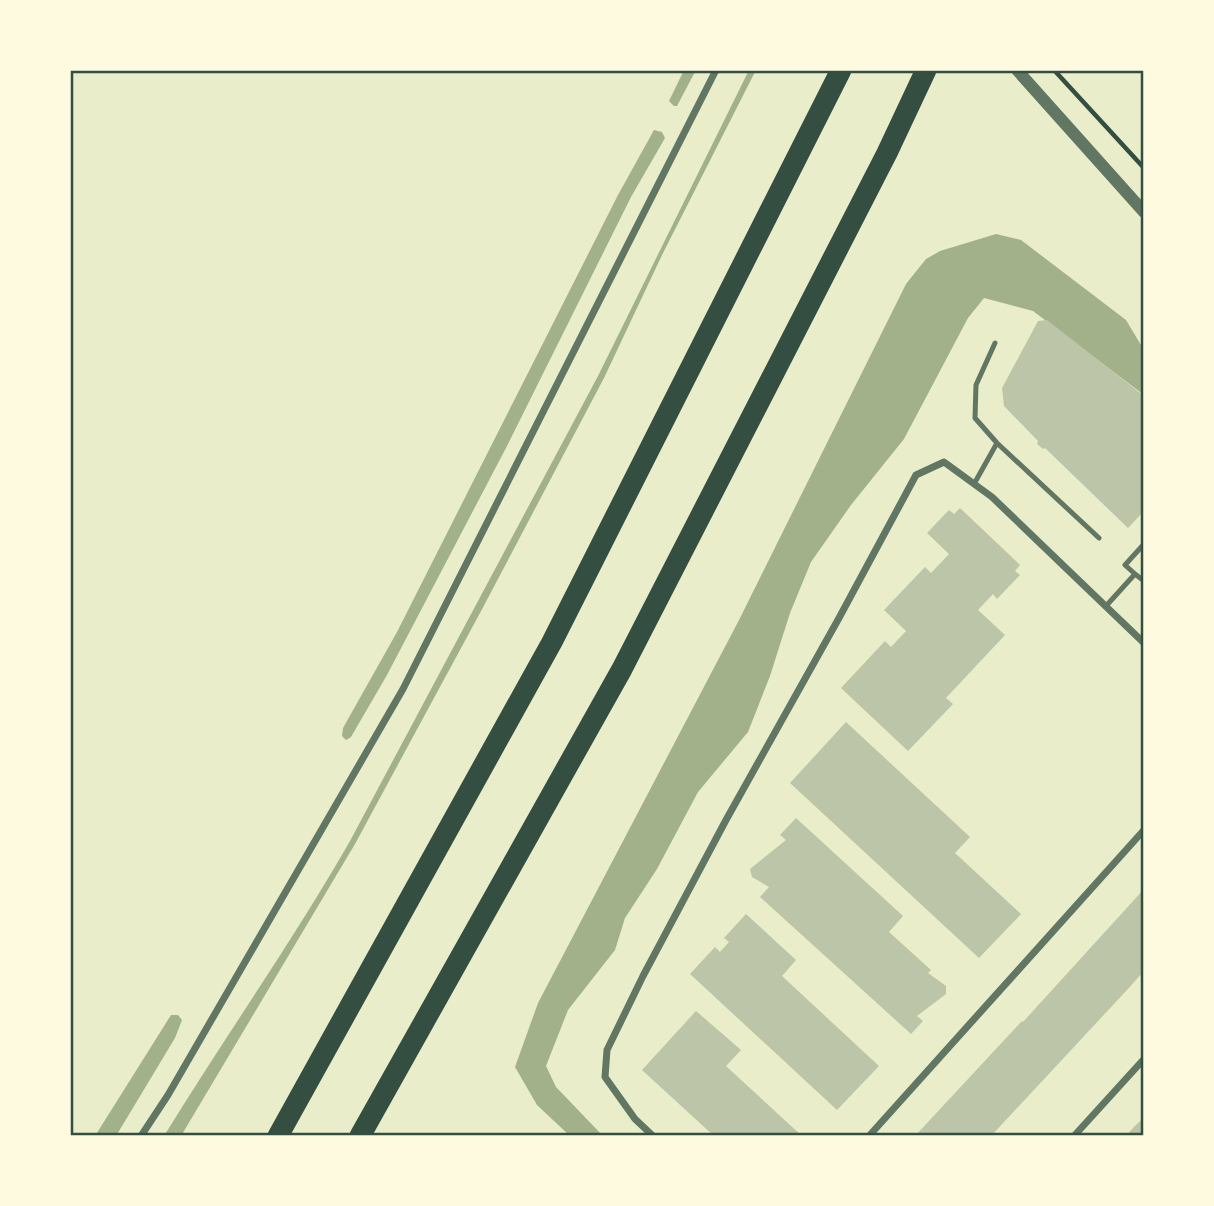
<svg xmlns="http://www.w3.org/2000/svg" width="1214" height="1206" viewBox="0 0 1214 1206" font-family="'Public Sans',sans-serif">
<rect width="100%" height="100%" fill="#e9edc9"/>
<path fill="#a3b18a" d="M 684,70 L 696,70 L 677,106 L 674,106 L 669,101 Z
M 749,70 L 756,70 L 662,255 L 604,378 L 480,613 L 355,844 L 181,1136 L 164,1136 C 225,1037 292,942 350,841 L 598,376 Z
M 654,130 L 662,132 L 665,138 L 631,197 L 507,446 L 387,675 L 351,737 L 346,740 L 342,736 L 343,728 L 397,632 L 618,195 Z
M 996,234 L 1021,240 L 1126,320 L 1144,350 L 1144,395 L 1033,311 L 984,298 L 968,318 L 904,439 L 851,505 L 811,562 L 790,613 L 770,676 L 748,732 L 698,792 L 657,869 L 625,918 L 615,950 L 568,1010 L 546,1066 L 556,1087 L 603,1136 L 570,1136 L 537,1105 L 515,1067 L 538,1003 L 738,622 L 906,284 L 926,259 L 940,251 Z
M 171,1015 L 178,1015 L 182,1020 L 175,1038 L 116,1136 L 95,1136 Z"/>
<path fill="#bcc5a7" d="M 1047,320 L 1144,396 L 1144,511 L 1128,528 L 1045,448 L 1043,449 L 1037,444 L 1038,441 L 1004,406 L 1002,388 L 1038,321 Z
M 960,508 L 1020,565 L 1015,571 L 1020,575 L 997,599 L 993,594 L 978,610 L 1005,635 L 946,698 L 953,704 L 908,751 L 841,688 L 885,641 L 891,647 L 906,631 L 884,610 L 925,567 L 931,573 L 949,554 L 927,533 L 949,510 L 954,514 Z
M 846,722 L 970,837 L 955,853 L 1021,914 L 979,958 L 790,783 Z
M 796,818 L 903,916 L 889,932 L 931,970 L 928,973 L 946,986 L 946,994 L 917,1016 L 923,1021 L 911,1034 L 760,897 L 769,887 L 752,877 L 750,869 L 786,840 L 780,835 Z
M 1144,889 L 1144,971 L 1126,991 L 991,1136 L 915,1136 L 1022,1021 L 1023,1022 Z
M 746,914 L 796,960 L 782,976 L 879,1066 L 837,1110 L 690,974 L 715,947 L 720,952 L 729,942 L 724,938 Z
M 696,1011 L 741,1050 L 726,1066 L 802,1136 L 714,1136 L 642,1070 Z
M 1144,1117 L 1144,1136 L 1126,1136 L 1132,1129 Z"/>
<g fill="none" stroke-linecap="round" stroke-linejoin="round">
<path stroke="#344e41" stroke-width="4.5" d="M 1054,70 L 1144,168"/>
<path stroke="#617663" stroke-width="5" d="M 995,343 L 976,385 L 975,418 L 997,443 L 1099,538
M 974,484 L 997,443
M 1135,574 L 1125,565 L 1144,544
M 1106,606 L 1135,574 L 1144,581"/>
<path stroke="#617663" stroke-width="7" d="M 141,1136 L 168,1095 L 403,689 L 716,70
M 653,1136 L 635,1119 L 605,1077 L 607,1050 L 643,976 L 726,820 L 839,618 L 916,475 L 944,462 L 992,497 L 1144,643
M 869,1136 L 1144,830
M 1074,1136 L 1144,1059"/>
<path stroke="#617663" stroke-width="12" d="M 1017,70 L 1144,212"/>
<path stroke="#344e41" stroke-width="21" d="M 278,1136 L 552,642 L 841,70
M 360,1136 L 622,669 L 887,153 L 926,70"/>
</g>
<rect width="1214" height="1206" fill="none" stroke="#fefae0" stroke-width="144"/>
<rect x="72" y="72" width="1070" height="1062" fill="none" stroke="#344e41" stroke-width="2.5"/>
</svg>
